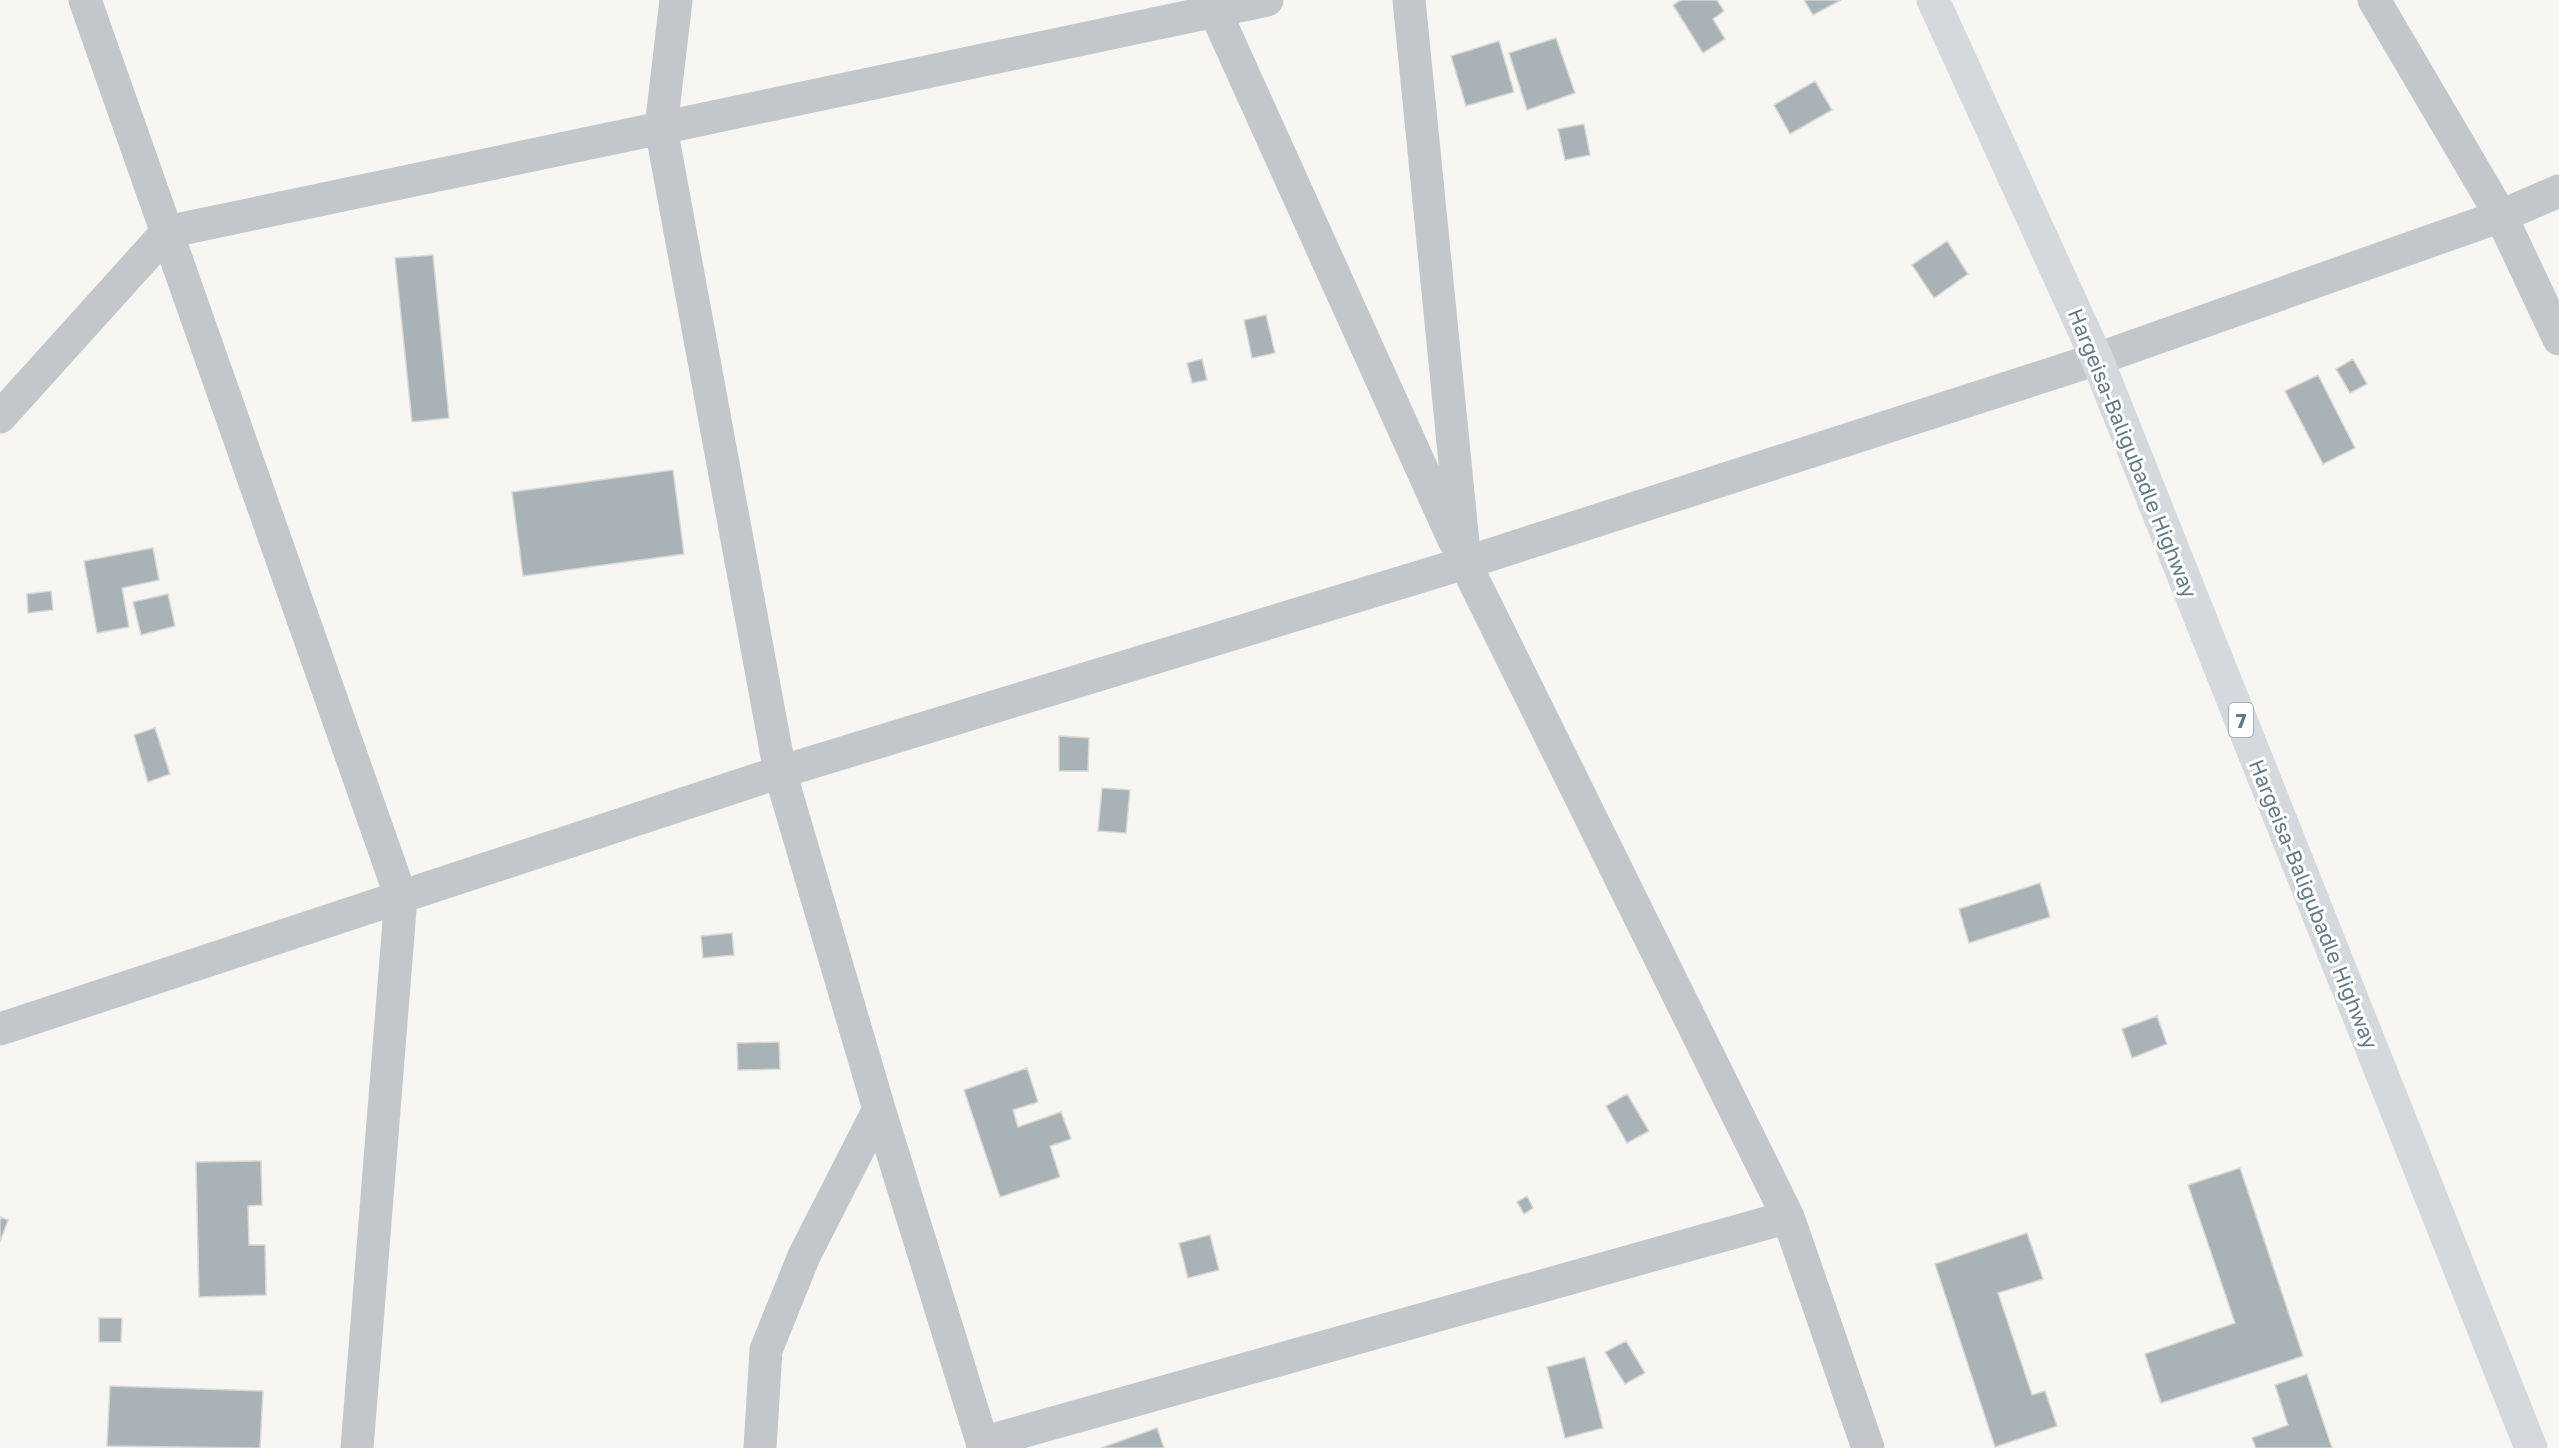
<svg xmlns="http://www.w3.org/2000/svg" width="2559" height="1448" viewBox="0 0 2559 1448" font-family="'Golos Text',sans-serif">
<rect width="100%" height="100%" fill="#f7f6f3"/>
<path fill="#a8b2b7" stroke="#d8d8d6" stroke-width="1.5" d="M 1681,0 L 1717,0 L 1724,11 L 1713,19 L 1725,39 L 1703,53 L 1673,5 Z
M 1804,0 L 1841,0 L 1813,15 Z
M 1556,38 L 1575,93 L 1527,110 L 1509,53 Z
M 1499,41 L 1514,92 L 1466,106 L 1451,56 Z
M 1815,81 L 1832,110 L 1790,134 L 1774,105 Z
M 1584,124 L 1590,155 L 1565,160 L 1558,129 Z
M 1947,241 L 1968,274 L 1934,298 L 1912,265 Z
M 433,255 L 449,418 L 412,422 L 395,258 Z
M 1266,315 L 1275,353 L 1252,358 L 1244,320 Z
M 1202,359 L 1207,380 L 1192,383 L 1187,363 Z
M 2353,359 L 2367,384 L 2350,393 L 2336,369 Z
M 2318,375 L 2355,448 L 2323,464 L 2285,391 Z
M 673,470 L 684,554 L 523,576 L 512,492 Z
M 153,548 L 159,580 L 122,588 L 129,627 L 97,633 L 84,561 Z
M 51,591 L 53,610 L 28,613 L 27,594 Z
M 168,594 L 175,626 L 141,635 L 133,602 Z
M 155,728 L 170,774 L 148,782 L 134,735 Z
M 1059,736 L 1089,738 L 1088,771 L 1059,771 Z
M 1102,788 L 1130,790 L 1126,833 L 1098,831 Z
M 2040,883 L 2050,917 L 1969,943 L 1959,909 Z
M 732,933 L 734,955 L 703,958 L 701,936 Z
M 2157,1016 L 2167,1044 L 2132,1058 L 2122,1029 Z
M 779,1042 L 780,1069 L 738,1070 L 737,1043 Z
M 1027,1068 L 1038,1102 L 1013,1110 L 1018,1127 L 1061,1112 L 1071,1139 L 1050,1146 L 1060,1177 L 1000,1197 L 964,1090 Z
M 1627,1094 L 1649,1131 L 1627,1143 L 1606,1106 Z
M 261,1161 L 262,1205 L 248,1206 L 249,1245 L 265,1245 L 266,1295 L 199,1297 L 196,1162 Z
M 2240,1168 L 2303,1356 L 2161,1403 L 2145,1354 L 2235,1323 L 2188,1185 Z
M 1527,1196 L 1533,1208 L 1524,1214 L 1517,1202 Z
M 0,1217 L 8,1220 L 0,1242 Z
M 2027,1233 L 2043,1279 L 1998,1293 L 2032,1395 L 2045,1391 L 2057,1426 L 1995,1447 L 1935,1264 Z
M 1210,1235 L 1219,1270 L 1188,1278 L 1179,1243 Z
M 99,1318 L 122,1318 L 121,1342 L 99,1342 Z
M 1626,1341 L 1645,1373 L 1625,1384 L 1605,1352 Z
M 1585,1357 L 1603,1428 L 1565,1438 L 1547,1367 Z
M 2307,1374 L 2332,1448 L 2256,1448 L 2252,1438 L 2288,1425 L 2275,1385 Z
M 110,1386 L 263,1391 L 260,1448 L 107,1446 Z
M 1157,1428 L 1164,1448 L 1101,1448 Z"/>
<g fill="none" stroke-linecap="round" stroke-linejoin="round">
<path stroke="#c1c7ca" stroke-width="33" d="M 85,0 L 401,897 L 357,1448
M 1210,0 L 1454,540
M 1409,0 L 1465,563 L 1788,1217 L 1868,1448
M 2374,0 L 2501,216 L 2559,339
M 0,417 L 167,232 L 661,128 L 676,0
M 0,1029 L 780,772 L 1465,563 L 2097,359 L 2501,216 L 2559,191
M 879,1109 L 984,1448
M 982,1443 L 1788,1217
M 760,1448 L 766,1350 L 804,1256 L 879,1109 L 780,772 L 661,128 L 1267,0"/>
<path stroke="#d4d9dd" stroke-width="33" d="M 1933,0 L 2097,359 L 2531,1448"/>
</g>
<g text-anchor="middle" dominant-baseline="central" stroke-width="6" stroke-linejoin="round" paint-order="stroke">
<rect fill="#fff" stroke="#92a1aa" stroke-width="1.5" x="2229" y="703" width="24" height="34" rx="4.5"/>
<g font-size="20" font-weight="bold" fill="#647986">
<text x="2241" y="720">7</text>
</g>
<g font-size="21" fill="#647986" stroke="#fff">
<text transform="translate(2133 453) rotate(68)">Hargeisa-Baligubadle Highway</text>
<text transform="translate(2314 904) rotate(68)">Hargeisa-Baligubadle Highway</text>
</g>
</g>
</svg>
